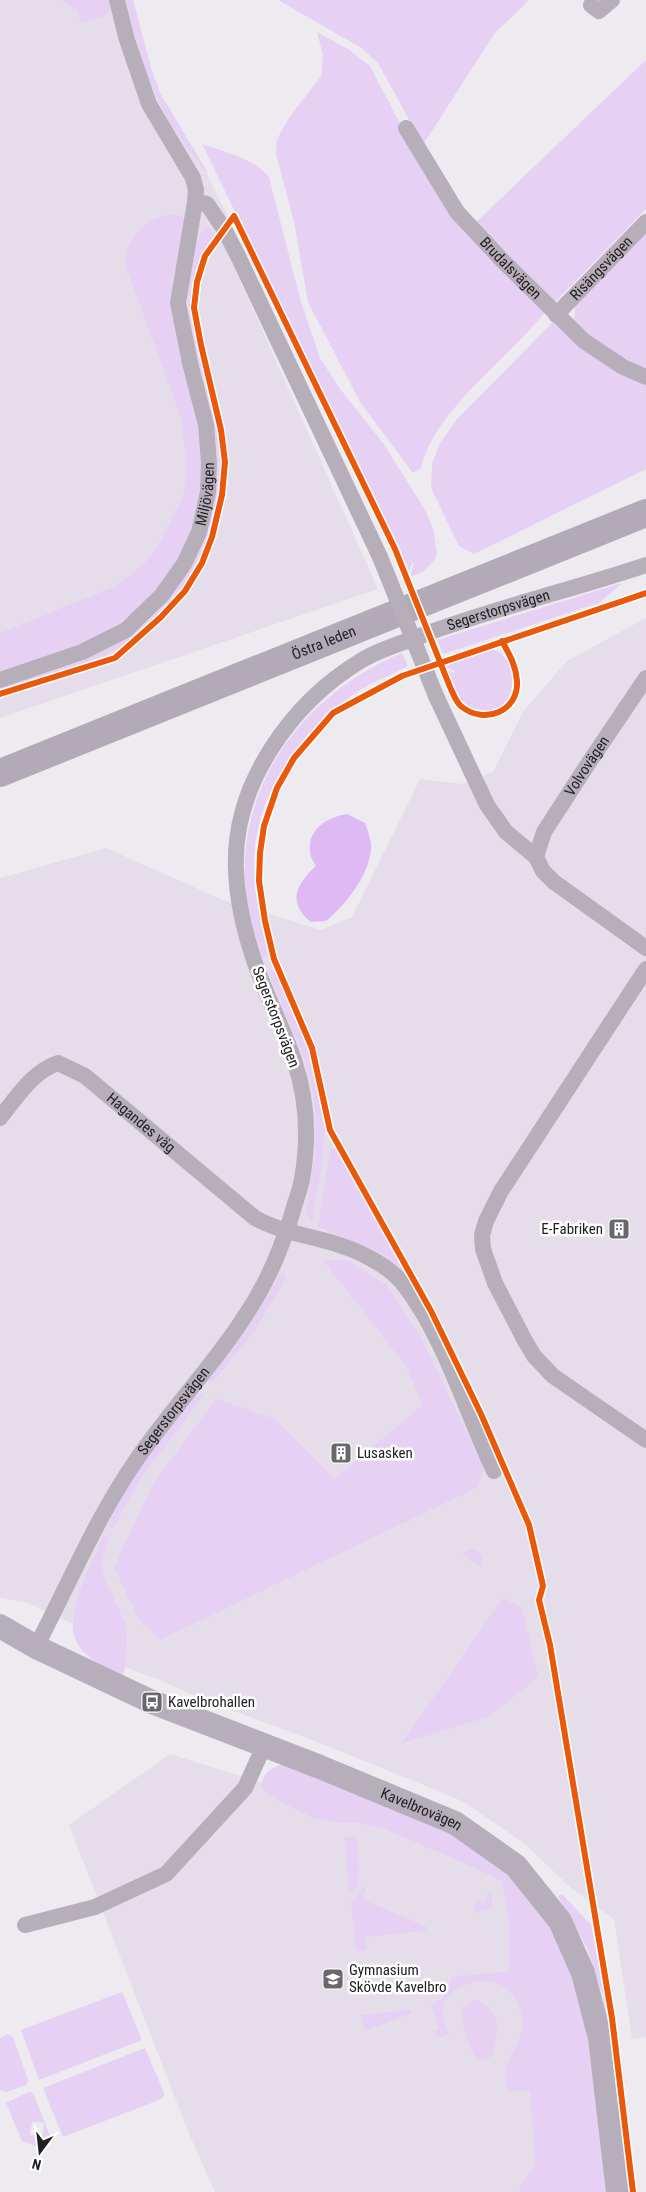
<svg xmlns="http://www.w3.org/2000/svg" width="646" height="2192" viewBox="0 0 646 2192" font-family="'Roboto Condensed',sans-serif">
<rect width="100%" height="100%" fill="#edeaf0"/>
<path fill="#e5deea" d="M 0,0 L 126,0 L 145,71 L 155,96 L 163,112 L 206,172 L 233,227 L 222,240 L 378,589 L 0,718 Z
M 646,618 L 646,2037 L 632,2039 L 614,1919 L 572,1889 L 524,1843 L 462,1801 L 328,1746 L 204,1700 L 160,1680 L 122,1666 L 75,1625 L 28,1603 L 0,1598 L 0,878 L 106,848 L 223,900 L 321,930 L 352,917 L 420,779 L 462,784 L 493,772 L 523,712 L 567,661 Z
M 170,1754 L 369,1816 L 514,1882 L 545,2192 L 215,2192 L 190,2136 L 69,1825 Z"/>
<path fill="#e6d0f4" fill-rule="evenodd" d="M 60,0 L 110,0 L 111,8 L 105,16 L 81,23 L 78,11 Z
M 126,0 L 133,0 L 152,71 L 160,93 L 207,171 L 206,172 C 191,152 174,132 162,109 C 144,75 135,37 126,0 Z
M 278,0 L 529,0 L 494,34 L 423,145 L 378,63 L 360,47 Z
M 317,32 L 348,49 L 370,66 L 427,175 L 545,312 C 509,358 434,410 421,468 L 413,473 L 360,402 L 308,302 L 294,222 L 276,154 L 277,139 L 289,118 L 321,76 L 323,55 Z
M 646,60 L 646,209 L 552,305 L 473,225 Z
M 202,144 C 225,152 253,158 269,177 L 300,299 L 320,358 L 340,389 L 383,443 L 425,510 L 433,528 L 437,554 L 433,562 L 424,571 L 410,577 L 414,563 L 412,563 L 409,572 L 354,455 Z
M 172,214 L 183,216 L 185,224 L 172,284 L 172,314 L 177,341 L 189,387 L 202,453 L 200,492 L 190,531 L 178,559 L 160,586 L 140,606 L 111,629 L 88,642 L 0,671 L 0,633 L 114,587 L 144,564 L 161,540 L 183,496 L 186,476 L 185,447 L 180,414 L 125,265 C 127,236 144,219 172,214 Z
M 205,227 L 209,227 L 214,234 L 213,237 C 176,298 197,338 212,401 C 216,421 222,444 221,465 C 220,534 186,604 127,642 C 89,667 43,676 0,690 L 0,687 C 42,674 86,663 123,640 C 181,605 217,530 218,463 C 218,451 215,437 213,425 C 206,377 184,334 189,284 C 191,266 194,241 205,227 Z
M 646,231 L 646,367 L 644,369 L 589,338 L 574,320 L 576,301 Z
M 555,320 L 646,383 L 646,469 L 474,554 L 459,546 L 431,488 L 432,464 L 440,443 L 458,418 Z
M 622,583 L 599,603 L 443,654 L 437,640 Z
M 489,649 C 525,654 518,719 479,711 C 474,710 465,706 462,702 C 455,694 452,680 448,670 L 454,673 L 455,671 L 447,667 L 446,663 Z
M 402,653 L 408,666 C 391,675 372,682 357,692 C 301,729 253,796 254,866 C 254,896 261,927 268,956 L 262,958 C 254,932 246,907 245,880 C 241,775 309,692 402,653 Z
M 274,968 C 298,1020 322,1073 324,1131 C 324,1162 317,1192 312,1222 L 306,1211 L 315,1155 L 316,1121 L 313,1091 L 304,1058 L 268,971 Z
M 336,1147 L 411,1281 L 396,1265 L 381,1253 L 318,1227 L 330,1149 Z
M 323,1260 L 348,1260 L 387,1285 L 422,1339 L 484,1468 L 478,1487 L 160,1640 L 139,1620 L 114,1567 L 153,1484 L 216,1399 L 275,1419 L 335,1479 L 422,1405 L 406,1366 Z
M 281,1272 L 286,1276 L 285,1280 L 255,1330 L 212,1383 L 207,1380 C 235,1346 261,1312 281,1272 Z
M 206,1392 L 139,1481 L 113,1528 L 108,1525 L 124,1493 L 153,1449 L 190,1400 Z
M 103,1537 L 109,1537 L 101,1564 L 105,1580 L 127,1627 L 127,1654 L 123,1677 C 106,1669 87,1659 77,1643 C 62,1617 92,1562 103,1537 Z
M 469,1549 C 480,1550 485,1558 481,1567 L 462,1554 Z
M 503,1598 L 522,1608 L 538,1675 L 528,1686 L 488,1717 L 402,1743 Z
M 284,1764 L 444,1826 L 512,1873 L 560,1938 L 577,1983 L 590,2051 L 608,2192 L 519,2192 L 519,2189 L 535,2165 L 530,2091 L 508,2090 C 507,2085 505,2079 505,2075 C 507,2052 529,2037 521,2013 C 518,2003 514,1993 505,1987 C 484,1974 445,1983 443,2011 C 443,2018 447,2027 449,2034 L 437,2038 L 434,2031 L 439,2029 L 431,2006 C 445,1996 447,1995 452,1977 L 509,1971 L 509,1922 L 502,1881 L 453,1858 L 386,1830 L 361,1823 L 339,1823 L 313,1818 L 266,1794 L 261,1785 C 264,1771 271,1768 284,1764 Z
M 345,1837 L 354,1837 L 357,1842 C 358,1857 365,1886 349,1894 Z
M 363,1887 L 366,1888 L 362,1899 L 427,1927 L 425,1931 L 365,1937 L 367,1950 L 359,1951 L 356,1949 L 351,1902 Z
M 488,1893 L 492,1895 L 492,1907 L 489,1910 L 473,1913 L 478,1901 L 484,1904 Z
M 562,1894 L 591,1925 L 608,2011 L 631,2192 L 628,2192 L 603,1997 L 587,1948 L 558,1896 Z
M 122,1992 L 142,2040 L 39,2080 L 21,2030 Z
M 476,2000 C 503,2009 498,2033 493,2055 L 485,2061 L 476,2058 C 468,2045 460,2025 462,2009 L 471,2001 Z
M 409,2010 L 411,2013 L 366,2031 L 360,2015 Z
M 8,2034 L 13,2037 L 28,2080 L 26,2085 L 6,2092 L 0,2090 L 0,2038 Z
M 145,2048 L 164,2093 L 164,2096 L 159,2100 L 63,2137 L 43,2088 Z
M 29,2092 L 33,2093 L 52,2141 L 36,2146 L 22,2141 L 6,2103 ZM 32,2122 L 44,2123 L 42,2137 L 30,2135 Z"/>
<path fill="#deb9f4" d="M 347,814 L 365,823 C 368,832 372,841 371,850 C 368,877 346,904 326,921 L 311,922 C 287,903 296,884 316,866 C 314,862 310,857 310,852 C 307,829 328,817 347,814 Z"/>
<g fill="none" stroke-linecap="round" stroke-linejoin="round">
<g stroke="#b6afba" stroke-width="16">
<path d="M 117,0 L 127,40 L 149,104 L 193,178 L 196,190 L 195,202 L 207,204 L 224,229 L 238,256 L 380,557"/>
<path d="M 591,5 L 599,11 L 612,0"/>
<path id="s1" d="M 406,128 L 457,212 L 501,259 L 584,341 L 623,367 L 646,377"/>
<path id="s2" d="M 556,315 L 646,222"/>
<path id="s3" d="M 0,680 L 82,652 L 126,630 L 162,595 L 184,564 L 199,532 L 208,492 L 209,463 L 206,425 L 190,363 L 178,303 L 195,202"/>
<path d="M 436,696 L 487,805 L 506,832 L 536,857 L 543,871 L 554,882 L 646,948"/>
<path id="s4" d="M 536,857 L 544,832 L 588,764 L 646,678"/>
<path d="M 646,969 L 501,1191 L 486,1221 L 482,1235 L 483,1249 L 495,1283 L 524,1339 L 534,1356 L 553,1376 L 646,1440"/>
<path id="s5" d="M 0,1118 C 17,1097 32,1072 58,1063 L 85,1076 L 255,1218 C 289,1237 331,1237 366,1256 C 380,1263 395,1273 405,1286 C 444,1337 466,1412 494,1471"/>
<path id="s6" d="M 36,1647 C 69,1584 96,1518 137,1459 C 177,1401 235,1342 266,1280 C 277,1259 285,1236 292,1214 C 295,1202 300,1191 302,1179 C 309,1140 307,1098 294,1060 C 282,1024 263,990 252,954 C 243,926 237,900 236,870 C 232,785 291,703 362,660 C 382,648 406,642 428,633 C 499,607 574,589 646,565"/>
<path d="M 25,1925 L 95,1907 L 166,1874 L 245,1788 L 264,1746"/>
</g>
<path stroke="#b6aeba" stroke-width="24" id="s7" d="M 0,1626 L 36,1647 L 152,1702 L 320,1767 L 455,1823 L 516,1866 L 560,1921 L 583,1973 L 600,2038 L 618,2192"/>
<path stroke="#b2aab6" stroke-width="28" id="s8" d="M 0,773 L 646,513"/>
<path stroke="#b6afba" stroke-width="16" d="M 380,557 L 436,696"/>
<g stroke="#fff" stroke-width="9">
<path id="cycleway" d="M 0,694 L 115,658 L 161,617 L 185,591 L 202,563 L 212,537 L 222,495 L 225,462 L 221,430 L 201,345 L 194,308 L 197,282 L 205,256 L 234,216 L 395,549 L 450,687 C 453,693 456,703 462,707 C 485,725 519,711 517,681 C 516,665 509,654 502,641
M 633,2192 L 612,2018 L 550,1645 L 539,1600 L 543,1586 L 529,1525 L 481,1414 L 431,1311 L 330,1130 L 312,1048 L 274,959 L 265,921 L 259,881 L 260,853 L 264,826 L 277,788 L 294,758 L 333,713 L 402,676 L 646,593"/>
</g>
<use href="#cycleway" stroke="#e8590c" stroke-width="6"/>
</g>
<defs>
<g id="building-square" transform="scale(1.125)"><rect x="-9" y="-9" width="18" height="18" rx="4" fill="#69676b" stroke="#fff"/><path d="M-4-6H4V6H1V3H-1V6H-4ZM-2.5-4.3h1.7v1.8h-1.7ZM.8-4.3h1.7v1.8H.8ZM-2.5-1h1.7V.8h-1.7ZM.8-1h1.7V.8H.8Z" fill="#fff"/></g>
<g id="bus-square" transform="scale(1.125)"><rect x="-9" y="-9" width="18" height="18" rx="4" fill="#69676b" stroke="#fff"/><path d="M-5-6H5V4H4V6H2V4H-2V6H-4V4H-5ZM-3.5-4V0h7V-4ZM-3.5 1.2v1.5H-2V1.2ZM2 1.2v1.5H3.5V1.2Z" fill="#fff"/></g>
<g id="school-square" transform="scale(1.125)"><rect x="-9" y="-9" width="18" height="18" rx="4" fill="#69676b" stroke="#fff"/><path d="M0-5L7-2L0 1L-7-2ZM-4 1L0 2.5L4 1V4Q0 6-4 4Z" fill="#fff"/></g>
</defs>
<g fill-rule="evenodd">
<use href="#building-square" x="619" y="1229"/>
<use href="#building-square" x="341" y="1453"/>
<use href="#bus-square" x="152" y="1702"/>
<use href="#school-square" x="333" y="1979"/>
</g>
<g text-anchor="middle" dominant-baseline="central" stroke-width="5" stroke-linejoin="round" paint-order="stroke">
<g font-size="15" fill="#222023" stroke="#fff">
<text stroke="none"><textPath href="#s1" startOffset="176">Brudalsvägen</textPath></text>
<text stroke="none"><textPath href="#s2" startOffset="65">Risängsvägen</textPath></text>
<text stroke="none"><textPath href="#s3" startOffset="298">Miljövägen</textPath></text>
<text stroke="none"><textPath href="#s6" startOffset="1264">Segerstorpsvägen</textPath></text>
<text stroke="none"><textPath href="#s8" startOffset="349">Östra leden</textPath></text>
<text stroke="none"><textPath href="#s4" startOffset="105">Volvovägen</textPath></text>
<text transform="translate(276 1017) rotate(69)">Segerstorpsvägen</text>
<text stroke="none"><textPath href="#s5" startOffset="184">Hagandes väg</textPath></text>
<text stroke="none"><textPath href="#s6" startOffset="274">Segerstorpsvägen</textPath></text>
<text stroke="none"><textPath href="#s7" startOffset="460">Kavelbrovägen</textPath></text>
</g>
<g font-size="15" fill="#222023" stroke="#fff" text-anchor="start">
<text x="603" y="1229" text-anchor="end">E-Fabriken</text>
<text x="357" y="1453">Lusasken</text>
<text x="168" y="1702">Kavelbrohallen</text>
<text x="349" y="1970">Gymnasium<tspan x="349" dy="17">Skövde Kavelbro</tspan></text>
</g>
</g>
<g transform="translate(40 2152) rotate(195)" stroke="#ffffff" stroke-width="4" paint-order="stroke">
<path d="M0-4L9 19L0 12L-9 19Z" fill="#222023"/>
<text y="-8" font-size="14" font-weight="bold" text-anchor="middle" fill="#222023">N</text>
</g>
</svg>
